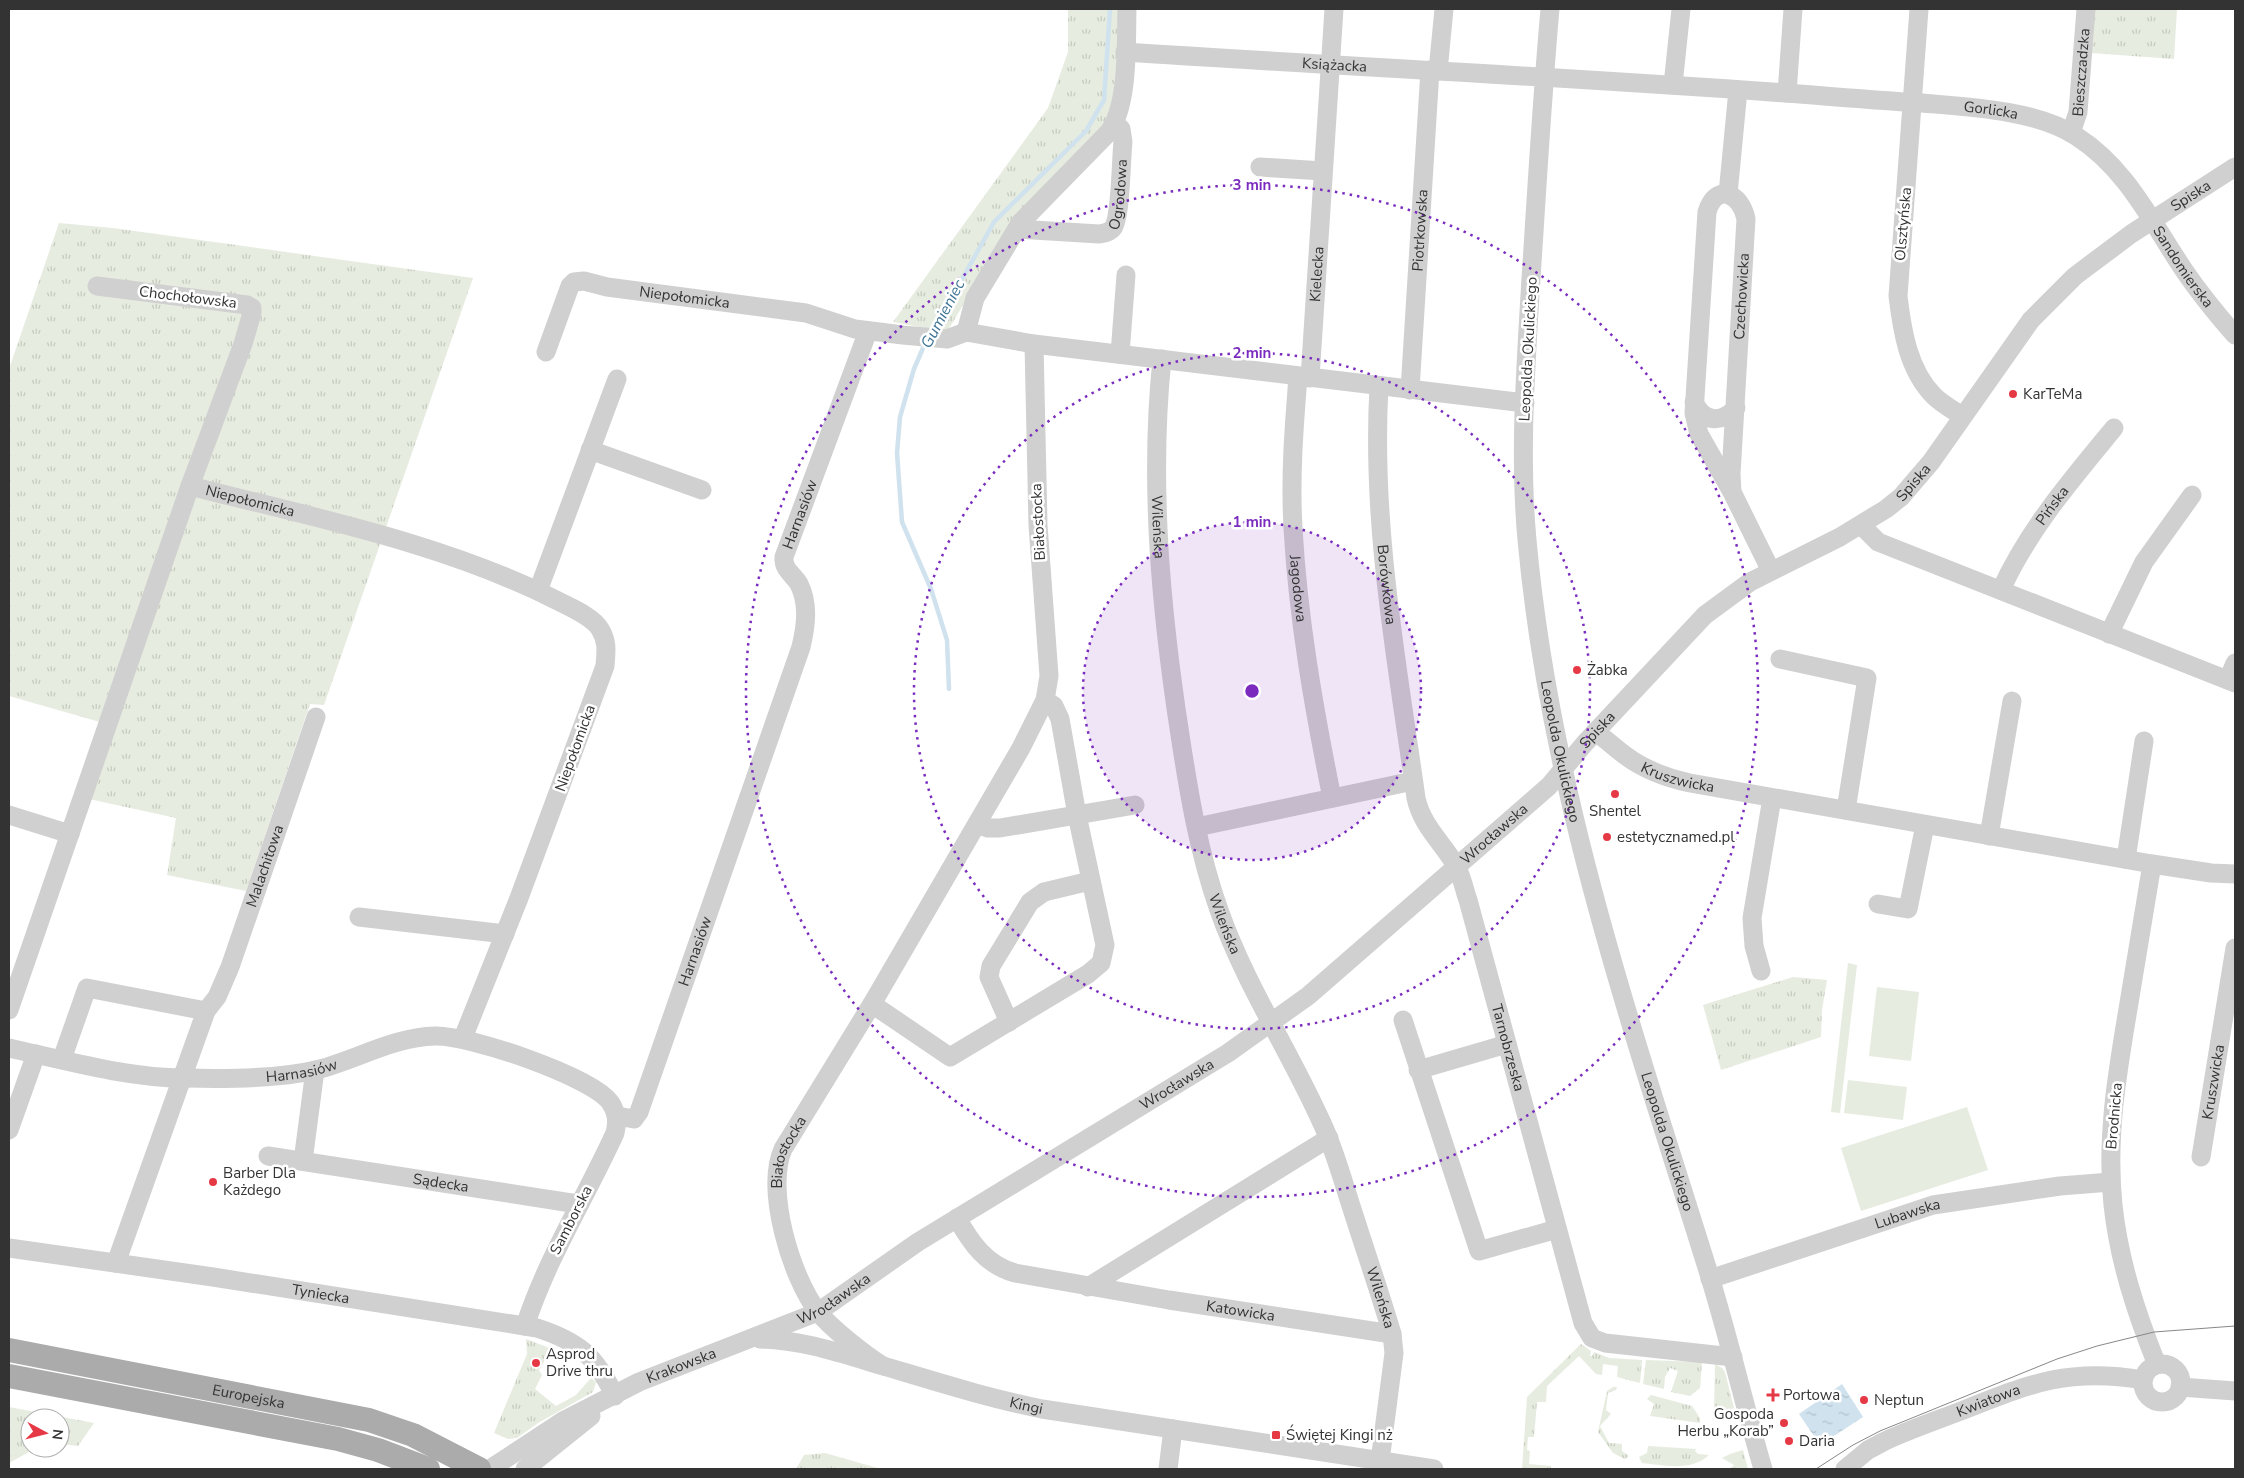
<svg xmlns="http://www.w3.org/2000/svg" width="2244" height="1478" viewBox="0 0 2244 1478" font-family="'Nunito Sans',sans-serif">
<defs>
<pattern id="grass-tufts" width="24" height="20" patternUnits="userSpaceOnUse" patternTransform="scale(1.25)"><rect width="24" height="20" fill="#e6ecdf"/><path d="M3 7l-1-3M5 7V3M7 7l1-3M15 17l-1-3M17 17v-4M19 17l1-3" fill="none" stroke="#c6cbc0"/></pattern>
<pattern id="water-ripples" width="26" height="14" patternUnits="userSpaceOnUse" patternTransform="scale(1.25)"><rect width="26" height="14" fill="#cfe2ee"/><path d="M2 4q2-2 4 0t4 0M15 11q2-2 4 0t4 0" fill="none" stroke="#b2c2cd"/></pattern>
</defs>
<rect width="100%" height="100%" fill="#fff"/>
<path fill="url(#grass-tufts)" d="M 1068,9 L 1122,9 L 1118,73 L 1107,124 L 1011,224 L 947,332 L 893,322 L 1048,108 L 1068,52 Z
M 2094,9 L 2177,9 L 2174,59 L 2091,53 Z
M 59,223 L 113,228 L 473,278 L 324,705 L 310,704 L 246,891 L 167,875 L 176,818 L 89,799 L 114,726 L 9,696 L 9,369 Z
M 1793,977 L 1827,980 L 1822,1010 L 1821,1037 L 1721,1070 L 1703,1005 Z
M 526,1339 L 552,1349 L 539,1370 L 542,1375 L 535,1389 L 556,1406 L 576,1395 L 591,1378 L 596,1382 L 593,1392 L 538,1423 L 517,1438 L 508,1439 L 494,1433 L 527,1354 Z
M 1581,1344 L 1591,1351 L 1590,1356 L 1592,1356 L 1594,1352 L 1609,1358 L 1642,1360 L 1640,1383 L 1617,1377 L 1618,1366 L 1603,1364 L 1602,1375 L 1596,1374 L 1579,1356 L 1547,1386 L 1546,1402 L 1537,1402 L 1534,1437 L 1528,1437 L 1527,1450 L 1530,1451 L 1529,1464 L 1551,1466 L 1551,1469 L 1522,1469 L 1527,1397 Z
M 1646,1360 L 1702,1362 L 1700,1388 L 1690,1396 L 1671,1392 L 1678,1371 L 1670,1368 L 1665,1377 L 1664,1389 L 1643,1384 Z
M 1715,1364 L 1722,1368 L 1725,1372 L 1734,1408 L 1729,1410 L 1730,1417 L 1719,1415 L 1714,1411 Z
M 1613,1387 L 1617,1387 L 1616,1390 L 1608,1393 L 1606,1410 L 1611,1414 L 1600,1426 L 1609,1443 L 1622,1444 L 1622,1451 L 1629,1456 L 1625,1459 L 1613,1453 L 1598,1432 L 1607,1391 Z
M 1651,1395 L 1692,1406 L 1700,1418 L 1700,1423 L 1650,1416 L 1654,1404 L 1647,1399 Z
M 9,1407 L 94,1423 L 78,1446 L 60,1444 L 60,1418 L 30,1418 L 30,1448 L 36,1448 L 9,1463 Z
M 1648,1446 L 1696,1449 L 1695,1451 L 1698,1454 L 1709,1455 C 1691,1472 1664,1465 1642,1463 L 1639,1457 L 1647,1453 Z
M 1743,1450 L 1748,1469 L 1730,1469 L 1734,1465 L 1722,1458 L 1730,1454 Z
M 825,1453 L 881,1469 L 796,1469 L 804,1455 Z"/>
<path fill="#e6ecdf" d="M 1848,963 L 1857,965 L 1840,1113 L 1831,1112 Z
M 1877,987 L 1919,992 L 1911,1061 L 1869,1056 Z
M 1848,1080 L 1907,1087 L 1903,1120 L 1844,1113 Z
M 1967,1107 L 1988,1170 L 1861,1211 L 1841,1148 Z"/>
<path fill="url(#water-ripples)" d="M 1842,1384 L 1863,1417 L 1820,1445 L 1799,1414 Z"/>
<g fill="none" stroke-linecap="round" stroke-linejoin="round">
<path stroke="#cfe2ee" stroke-width="4.5" d="M 932,333 L 994,222 L 1086,131 L 1104,100 L 1110,9
M 926,341 L 914,369 L 900,417 L 897,453 L 902,522 L 931,589 L 947,640 L 949,689"/>
<g stroke="#d0d0d0" stroke-width="19">
<path id="s1" d="M 1550,9 C 1542,98 1537,188 1531,278 C 1526,365 1519,453 1527,540 C 1550,794 1634,1033 1709,1274 C 1729,1339 1744,1404 1763,1469"/>
<path d="M 1919,9 L 1898,296 C 1902,330 1908,370 1934,396 C 1942,404 1953,410 1962,416"/>
<path id="s2" d="M 1125,52 C 1354,67 1584,78 1813,95 C 1849,98 1886,101 1922,103 C 1969,107 2036,110 2076,136 C 2123,166 2147,213 2176,258 C 2193,285 2214,311 2235,335"/>
<path d="M 1438,71 L 1444,9"/>
<path d="M 1673,85 L 1681,9"/>
<path d="M 1787,93 L 1793,9"/>
<path id="s3" d="M 2071,133 L 2078,112 L 2086,9"/>
<path d="M 1260,167 L 1323,171"/>
<path d="M 1728,194 L 1738,90"/>
<path id="s4" d="M 1017,229 L 1099,234 C 1104,233 1109,233 1113,228 C 1121,217 1121,158 1123,142 L 1121,129 L 1115,123"/>
<path d="M 966,332 L 975,298 L 1021,222 L 1108,133 C 1129,106 1126,44 1127,9"/>
<path id="s5" d="M 546,352 L 570,286 L 574,282 L 584,281 L 607,287 L 806,313 L 855,329 L 903,335 L 947,339 L 966,332 L 1034,344 L 1525,403"/>
<path d="M 1120,354 L 1126,275"/>
<path id="s6" d="M 1162,359 C 1149,484 1161,612 1180,735 C 1189,794 1199,854 1219,910 C 1245,984 1289,1050 1321,1121 C 1335,1150 1343,1182 1353,1212 C 1366,1253 1380,1293 1392,1334 L 1394,1353 L 1380,1461"/>
<path id="s7" d="M 1298,377 C 1294,427 1290,477 1293,528 C 1298,619 1314,709 1332,798"/>
<path id="s8" d="M 1310,378 L 1334,9"/>
<path id="s9" d="M 1379,387 C 1371,525 1397,662 1416,798 C 1422,826 1442,842 1456,866 C 1462,876 1464,889 1468,900 L 1583,1323 L 1592,1338 L 1605,1343 L 1733,1357"/>
<path id="s10" d="M 1410,390 L 1430,70"/>
<path d="M 1694,402 C 1703,422 1721,424 1736,408"/>
<path d="M 590,450 L 702,490"/>
<path id="s11" d="M 190,486 C 312,517 447,544 560,602 C 572,608 593,617 600,629 C 608,642 606,652 605,666 L 519,898 L 463,1038"/>
<path id="s12" d="M 1732,492 L 1731,474 L 1746,219 C 1741,193 1716,182 1707,212 L 1694,413 L 1699,434 L 1732,492 L 1771,571"/>
<path d="M 1861,525 L 1878,542 L 2235,683"/>
<path id="s13" d="M 2001,590 C 2028,530 2072,479 2114,428"/>
<path d="M 538,591 L 617,379"/>
<path d="M 2109,634 L 2144,562 L 2192,495"/>
<path d="M 1780,659 L 1867,678 L 1846,810"/>
<path d="M 2228,680 L 2235,663"/>
<path id="s14" d="M 1595,732 C 1606,739 1615,748 1626,756 C 1645,770 1667,778 1690,783 L 2152,864 L 2211,873 L 2235,874"/>
<path d="M 9,815 L 70,834"/>
<path d="M 977,824 L 988,828 L 1000,828 L 1135,805"/>
<path d="M 1197,827 L 1413,781"/>
<path d="M 1989,836 L 2012,701"/>
<path d="M 2126,859 L 2144,741"/>
<path d="M 2152,864 C 2144,912 2136,961 2128,1009 C 2117,1074 2106,1139 2113,1205 C 2119,1261 2136,1312 2157,1365"/>
<path d="M 1878,904 L 1908,909 L 1925,825"/>
<path d="M 359,917 L 505,934"/>
<path d="M 1761,971 L 1754,946 L 1752,918 L 1772,798"/>
<path d="M 872,1004 L 950,1057 L 1088,974 L 1101,963 L 1105,945 L 1077,815 L 1060,719 L 1054,706 L 1045,700"/>
<path d="M 9,1010 L 190,486 L 243,344 L 252,313 L 252,308 L 247,305 L 97,286"/>
<path d="M 1403,1020 L 1479,1251 L 1557,1229"/>
<path d="M 1009,1022 L 989,977 L 991,966 L 1030,902 L 1044,892 L 1090,881"/>
<path id="s15" d="M 9,1048 C 63,1060 128,1078 184,1078 C 223,1079 278,1079 316,1070 C 356,1060 393,1037 435,1036 C 469,1035 590,1076 610,1102 C 617,1112 618,1121 615,1133 C 585,1199 548,1256 525,1326"/>
<path d="M 62,1059 L 87,988 L 206,1011"/>
<path d="M 1418,1070 L 1507,1044"/>
<path id="s16" d="M 617,1116 L 634,1119 L 639,1112 L 801,647 C 806,626 809,604 799,584 C 793,574 783,570 784,557 L 868,331"/>
<path d="M 9,1130 L 36,1054"/>
<path id="s17" d="M 268,1156 L 578,1204"/>
<path id="s18" d="M 2201,1157 L 2235,948"/>
<path d="M 303,1161 L 315,1070"/>
<path id="s19" d="M 957,1218 C 971,1243 986,1265 1015,1273 L 1169,1300 L 1392,1334"/>
<path id="s20" d="M 9,1248 L 213,1277 L 537,1328 C 580,1342 595,1356 615,1396"/>
<path id="s21" d="M 116,1263 L 206,1011 L 217,997 L 230,967 L 316,717"/>
<path id="s22" d="M 1710,1279 L 1933,1205 L 2060,1186 L 2111,1182"/>
<path d="M 1088,1287 L 1329,1138"/>
<path id="s23" d="M 760,1339 C 802,1340 840,1353 880,1365 C 934,1381 987,1398 1042,1409 L 1434,1469"/>
<circle cx="2162" cy="1383" r="19"/>
<path id="s24" d="M 883,1366 C 865,1355 831,1328 818,1312 C 791,1277 765,1190 783,1149 L 872,1004 L 1021,748 L 1045,700 L 1049,676 L 1038,525 L 1034,344"/>
<path d="M 2180,1387 L 2235,1391"/>
<path id="s25" d="M 490,1469 L 563,1421 L 639,1382 L 818,1312 L 918,1242 L 1228,1053 L 1308,996 L 1549,786 L 1585,743 L 1705,615 L 1750,582 L 1840,537 L 1886,509 L 1901,497 L 1931,462 L 2031,320 L 2075,276 L 2131,234 L 2235,167"/>
<path d="M 525,1469 L 591,1416"/>
<path d="M 1168,1469 L 1173,1429"/>
<path id="s26" d="M 1845,1469 L 1868,1450 L 1883,1442 C 1908,1430 1935,1421 1961,1411 C 2029,1384 2069,1367 2143,1380"/>
</g>
<g stroke="#ababab" stroke-width="24">
<path id="s27" d="M 9,1350 L 369,1420 L 413,1435 L 479,1469"/>
<path d="M 9,1376 L 338,1439 L 378,1450 L 428,1469"/>
</g>
<path stroke="#888" stroke-width="1" d="M 1816,1469 L 1853,1445 L 1880,1431 L 2057,1359 L 2097,1346 L 2154,1332 L 2235,1326"/>
</g>
<circle cx="1252" cy="691" r="169" fill="#7b2cbf" fill-opacity=".12"/>
<g fill="none" stroke="#7b2cbf" stroke-width="2.5" stroke-dasharray="2.5 5">
<circle cx="1252" cy="691" r="169"/>
<circle cx="1252" cy="691" r="338"/>
<circle cx="1252" cy="691" r="506"/>
</g>
<g fill="#e63946" stroke="#fff" stroke-width="2">
<circle cx="2013" cy="394" r="5"/>
<circle cx="1577" cy="670" r="5"/>
<circle cx="1615" cy="794" r="5"/>
<circle cx="1607" cy="837" r="5"/>
<circle cx="213" cy="1182" r="5"/>
<circle cx="536" cy="1363" r="5"/>
<path d="M1770.5 1387.5h5v5h5v5h-5v5h-5v-5h-5v-5h5z"/>
<circle cx="1864" cy="1400" r="5"/>
<circle cx="1784" cy="1423" r="5"/>
<rect x="1271" y="1430" width="10" height="10" rx="2.5"/>
<circle cx="1789" cy="1441" r="5"/>
</g>
<g text-anchor="middle" dominant-baseline="central" stroke-width="5" stroke-linejoin="round" paint-order="stroke">
<g font-size="15" fill="#333" stroke="#fff">
<text stroke="none"><textPath href="#s2" startOffset="210">Książacka</textPath></text>
<text stroke="none"><textPath href="#s3" startOffset="62">Bieszczadzka</textPath></text>
<text stroke="none"><textPath href="#s2" startOffset="868">Gorlicka</textPath></text>
<text stroke="none"><textPath href="#s4" startOffset="132">Ogrodowa</textPath></text>
<text stroke="none"><textPath href="#s25" startOffset="2152">Spiska</textPath></text>
<text transform="translate(1903 224) rotate(-85)">Olsztyńska</text>
<text stroke="none"><textPath href="#s10" startOffset="160">Piotrkowska</textPath></text>
<text stroke="none"><textPath href="#s2" startOffset="1128">Sandomierska</textPath></text>
<text stroke="none"><textPath href="#s8" startOffset="104">Kielecka</textPath></text>
<text transform="translate(188 297) rotate(7)">Chochołowska</text>
<text stroke="none"><textPath href="#s5" startOffset="188">Niepołomicka</textPath></text>
<text stroke="none"><textPath href="#s12" startOffset="196">Czechowicka</textPath></text>
<text transform="translate(1528 349) rotate(-87)">Leopolda Okulickiego</text>
<text stroke="none"><textPath href="#s25" startOffset="1748">Spiska</textPath></text>
<text stroke="none"><textPath href="#s11" startOffset="62">Niepołomicka</textPath></text>
<text stroke="none"><textPath href="#s13" startOffset="99">Pińska</textPath></text>
<text stroke="none"><textPath href="#s16" startOffset="660">Harnasiów</textPath></text>
<text transform="translate(1038 522) rotate(-93)">Białostocka</text>
<text stroke="none"><textPath href="#s6" startOffset="168">Wileńska</textPath></text>
<text stroke="none"><textPath href="#s9" startOffset="198">Borówkowa</textPath></text>
<text stroke="none"><textPath href="#s7" startOffset="212">Jagodowa</textPath></text>
<text stroke="none"><textPath href="#s25" startOffset="1342">Spiska</textPath></text>
<text transform="translate(575 748) rotate(-70)">Niepołomicka</text>
<text stroke="none"><textPath href="#s1" startOffset="746">Leopolda Okulickiego</textPath></text>
<text stroke="none"><textPath href="#s14" startOffset="96">Kruszwicka</textPath></text>
<text stroke="none"><textPath href="#s25" startOffset="1195">Wrocławska</textPath></text>
<text stroke="none"><textPath href="#s21" startOffset="425">Malachitowa</textPath></text>
<text stroke="none"><textPath href="#s6" startOffset="572">Wileńska</textPath></text>
<text stroke="none"><textPath href="#s16" startOffset="196">Harnasiów</textPath></text>
<text stroke="none"><textPath href="#s9" startOffset="682">Tarnobrzeska</textPath></text>
<text stroke="none"><textPath href="#s15" startOffset="296">Harnasiów</textPath></text>
<text stroke="none"><textPath href="#s18" startOffset="76">Kruszwicka</textPath></text>
<text stroke="none"><textPath href="#s25" startOffset="790">Wrocławska</textPath></text>
<text transform="translate(2114 1116) rotate(-85)">Brodnicka</text>
<text stroke="none"><textPath href="#s1" startOffset="1151">Leopolda Okulickiego</textPath></text>
<text stroke="none"><textPath href="#s24" startOffset="255">Białostocka</textPath></text>
<text stroke="none"><textPath href="#s17" startOffset="175">Sądecka</textPath></text>
<text stroke="none"><textPath href="#s22" startOffset="208">Lubawska</textPath></text>
<text transform="translate(571 1220) rotate(-63)">Samborska</text>
<text stroke="none"><textPath href="#s20" startOffset="315">Tyniecka</textPath></text>
<text stroke="none"><textPath href="#s6" startOffset="978">Wileńska</textPath></text>
<text stroke="none"><textPath href="#s25" startOffset="385">Wrocławska</textPath></text>
<text stroke="none"><textPath href="#s19" startOffset="311">Katowicka</textPath></text>
<text stroke="none"><textPath href="#s25" startOffset="218">Krakowska</textPath></text>
<text stroke="none"><textPath href="#s27" startOffset="244">Europejska</textPath></text>
<text stroke="none"><textPath href="#s26" startOffset="160">Kwiatowa</textPath></text>
<text stroke="none"><textPath href="#s23" startOffset="275">Kingi</textPath></text>
</g>
<g font-size="15" fill="#333" stroke="#fff" text-anchor="start">
<text x="2023" y="394">KarTeMa</text>
<text x="1587" y="670">Żabka</text>
<text x="1615" y="811" text-anchor="middle">Shentel</text>
<text x="1617" y="837">estetycznamed.pl</text>
<text x="223" y="1173">Barber Dla<tspan x="223" dy="17">Każdego</tspan></text>
<text x="546" y="1354">Asprod<tspan x="546" dy="17">Drive thru</tspan></text>
<text x="1783" y="1395">Portowa</text>
<text x="1874" y="1400">Neptun</text>
<text x="1774" y="1414" text-anchor="end">Gospoda<tspan x="1774" dy="17">Herbu „Korab”</tspan></text>
<text x="1286" y="1435">Świętej Kingi nż</text>
<text x="1799" y="1441">Daria</text>
</g>
<g font-size="16" font-style="italic" fill="#3f7597" stroke="#fff">
<text transform="translate(943 314) rotate(-62)">Gumieniec</text>
</g>
</g>
<circle cx="1252" cy="691" r="8" fill="#7b2cbf" stroke="#fff" stroke-width="2.5"/>
<g font-size="15" text-anchor="middle" font-weight="bold" fill="#7b2cbf" stroke="#fff" stroke-width="5" stroke-linejoin="round" paint-order="stroke">
<text x="1252" y="190">3 min</text>
<text x="1252" y="358">2 min</text>
<text x="1252" y="527">1 min</text>
</g>
<rect width="2244" height="1478" fill="none" stroke="#333333" stroke-width="20"/>
<g transform="translate(45 1433) rotate(97)"><circle r="24" fill="#ffffff" stroke="#adadad"/>
<path d="M0-4L9 19L0 12L-9 19Z" fill="#e63946"/>
<text y="-8" font-size="14" font-weight="bold" text-anchor="middle" fill="#333333">N</text>
</g>
</svg>
